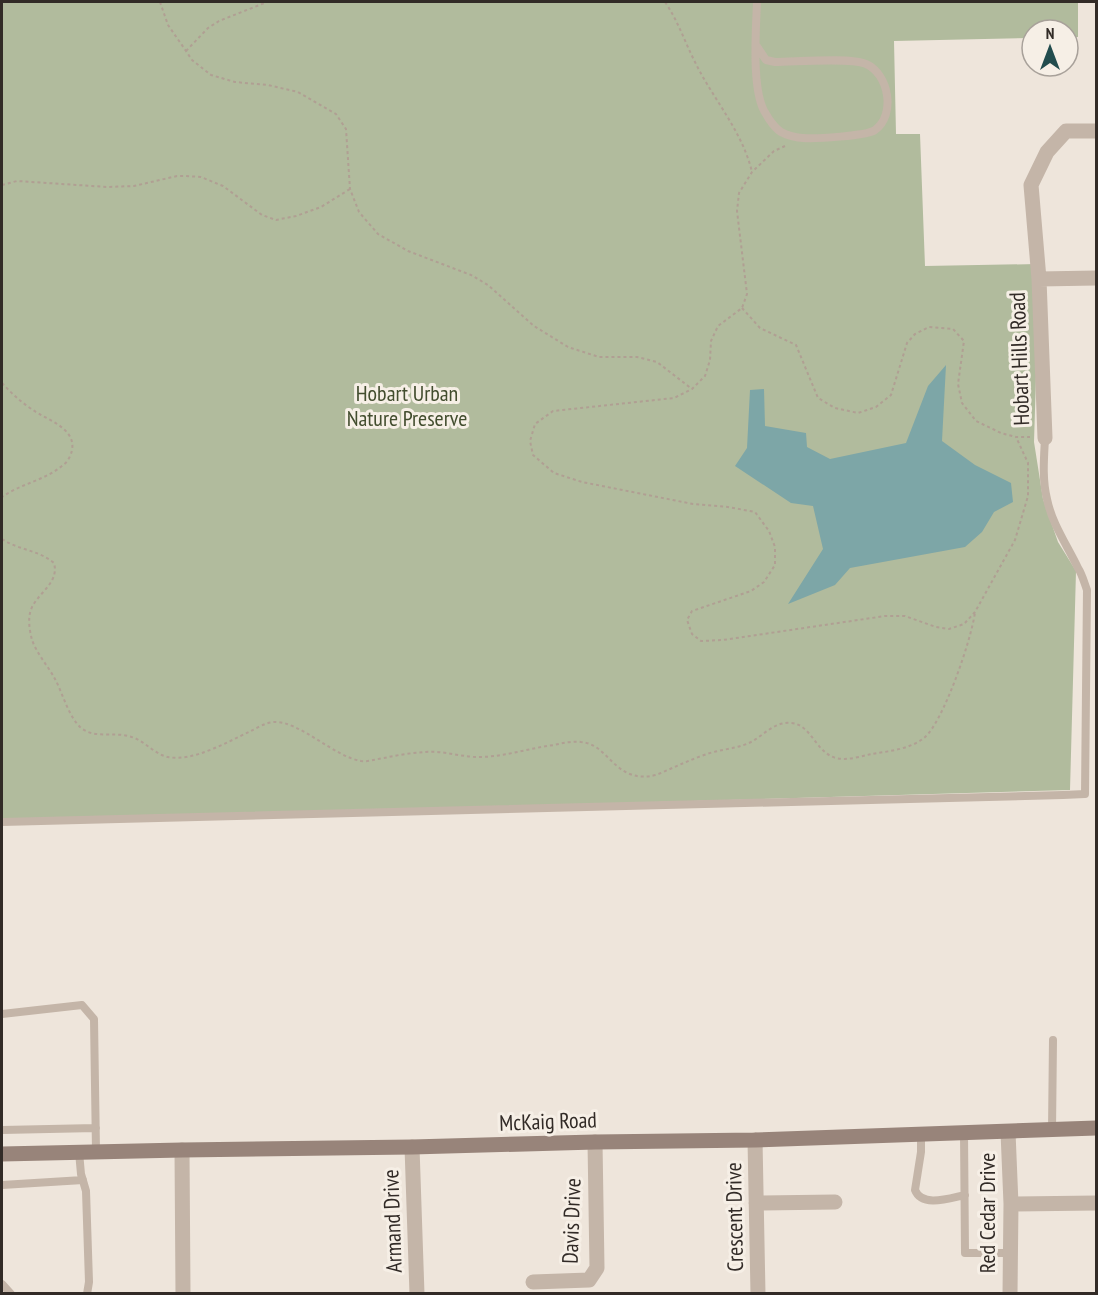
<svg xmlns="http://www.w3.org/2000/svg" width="1098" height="1295" viewBox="0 0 1098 1295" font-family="'PT Sans Narrow',sans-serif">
<rect width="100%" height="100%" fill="#eee5db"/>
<path fill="#b1bb9d" d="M 2,2 L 1078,2 L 1078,37 L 1068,37 L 1068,30 L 1032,30 L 1032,38 L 894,41 L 896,134 L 920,134 L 925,266 L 1037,264 L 1039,279 L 1034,442 L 1043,499 L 1058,542 L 1076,571 L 1070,790 L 2,821 Z"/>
<path fill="#7da6a7" d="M 946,365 L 942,441 L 975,465 L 1011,483 L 1013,502 L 994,512 L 982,532 L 965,547 L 850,568 L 835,585 L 788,604 L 823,549 L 813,506 L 791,503 L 735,466 L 747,448 L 750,390 L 764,389 L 765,426 L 806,433 L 807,447 L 830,459 L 906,443 L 928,386 Z"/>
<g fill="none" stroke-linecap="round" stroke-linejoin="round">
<path stroke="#b09f93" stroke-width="2" stroke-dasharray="3 3" stroke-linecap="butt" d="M 160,2 L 168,25 L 186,51 L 192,60 L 211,75 L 235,82 L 268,85 L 298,92 L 336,114 L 346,129 L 350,189 L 359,212 L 378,234 L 408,251 L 471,275 L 488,285 L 534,326 L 568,347 L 599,357 L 637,357 L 657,362 L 692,389
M 665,2 C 678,21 684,40 694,60 C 712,98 742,130 752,172
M 186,51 L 208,28 L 219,21 L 267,2
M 785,146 L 774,151 L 752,172 L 739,193 L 737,211 L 747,294 L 742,308 L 718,326 L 711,341 L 710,360 L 705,376 L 692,389 L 674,398 L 553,411 L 535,424 L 530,441 L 533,455 L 554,473 L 582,482 L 693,504 L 728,507 L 755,512 L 769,531 L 775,547 L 775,565 L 764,582 L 751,591 L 692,611 L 687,620 L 692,634 L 701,641 L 723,640 L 885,616 L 905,616 L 936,627 L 949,629 L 964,624 L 975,612 L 1015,540 L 1028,496 L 1028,463 L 1016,437
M 2,185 L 17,181 L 107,187 L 134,186 L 177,176 L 186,176 L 201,177 L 223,186 L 262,215 L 276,220 L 296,216 L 321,207 L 350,189
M 742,308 L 760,328 L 796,345 L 818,398 L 835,408 L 858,413 L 876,407 L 891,395 L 907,343 L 915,334 L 929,327 L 953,329 L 964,341 L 958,384 L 962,403 L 976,421 L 1001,433 L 1016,437 L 1030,437
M 2,383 C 11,393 21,402 33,410 C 47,420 76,428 72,450 C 71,455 68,462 63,465 C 46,480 20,484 2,497
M 2,539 C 18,550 39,550 54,563 C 60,585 34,594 30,613 C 28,622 30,632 32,640 C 37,654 48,666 55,679 C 63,694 68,715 80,727 C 93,739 113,732 128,736 C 144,739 153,754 168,757 C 193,762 227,742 249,732 C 257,728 266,722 275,722 C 299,721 335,757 361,761 C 369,762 376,759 384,758 C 397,755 411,753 424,752 C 444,750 463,758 482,757 C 507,756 530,748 554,745 C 563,743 572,741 581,742 C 610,744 614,785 656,775 C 673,768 689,760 707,754 C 721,749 737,749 751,742 C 764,735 775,721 791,723 C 811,724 816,753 836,758 C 848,761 861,756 872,754 C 890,751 910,749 924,738 C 943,723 972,638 975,612"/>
<path stroke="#c4b5a8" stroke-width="8" d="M 756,45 L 766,60 L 775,62 C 795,62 851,57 866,64 C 889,74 896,115 875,130 C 867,136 814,139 803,138 C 797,138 786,135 781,132 C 776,129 769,120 766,114 C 751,93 756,29 757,2
M 2,822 L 1063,795 L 1085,794 L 1087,590 C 1084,582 1082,574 1078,568 C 1067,545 1052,524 1047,499 C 1042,479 1044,458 1045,438
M 2,1014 L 82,1005 L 94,1019 L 96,1151
M 2,1130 L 96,1128
M 1052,1130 L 1053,1040
M 964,1133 L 965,1253 L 1010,1253
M 921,1134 L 921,1152 L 915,1190 C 922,1208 950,1198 965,1195
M 79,1152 L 81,1174 L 86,1191 L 89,1282 L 87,1294
M 2,1185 L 83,1180
M 2,1284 L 11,1294"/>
<path stroke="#c4b5a8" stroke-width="15" d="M 1039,279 L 1096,278
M 1045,438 L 1039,279 L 1031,185 L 1047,152 L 1066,131 L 1096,131
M 1008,1132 L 1011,1204 L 1010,1294
M 755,1140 L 758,1294
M 412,1147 L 417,1294
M 182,1150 L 183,1294
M 756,1203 L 835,1202
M 1011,1204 L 1096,1203
M 533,1282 L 589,1280 L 597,1268 L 595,1142"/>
<path stroke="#98847a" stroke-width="15" d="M 2,1154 L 182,1150 L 412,1147 L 595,1142 L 755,1140 L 1096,1128"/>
</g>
<g text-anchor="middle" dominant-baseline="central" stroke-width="6" stroke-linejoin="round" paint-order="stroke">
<g font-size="22" fill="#322b27" stroke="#f6efe6">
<text transform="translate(1019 359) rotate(-92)">Hobart Hills Road</text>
<text transform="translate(548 1121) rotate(-2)">McKaig Road</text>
<text transform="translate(987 1213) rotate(-90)">Red Cedar Drive</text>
<text transform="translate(734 1217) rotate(-91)">Crescent Drive</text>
<text transform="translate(392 1221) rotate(-92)">Armand Drive</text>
<text transform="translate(571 1221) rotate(-88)">Davis Drive</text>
</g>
<g font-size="22" fill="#424d2e" stroke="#f6efe6">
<text x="407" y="393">Hobart Urban<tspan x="407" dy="25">Nature Preserve</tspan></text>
</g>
</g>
<rect width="1098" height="1295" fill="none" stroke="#322b27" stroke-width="6"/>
<g transform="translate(1050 48)"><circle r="28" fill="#f6efe6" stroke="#a8a19a" stroke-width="1.5"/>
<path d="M0-4.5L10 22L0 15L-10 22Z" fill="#224c4e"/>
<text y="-9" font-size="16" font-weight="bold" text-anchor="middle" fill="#322b27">N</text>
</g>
</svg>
